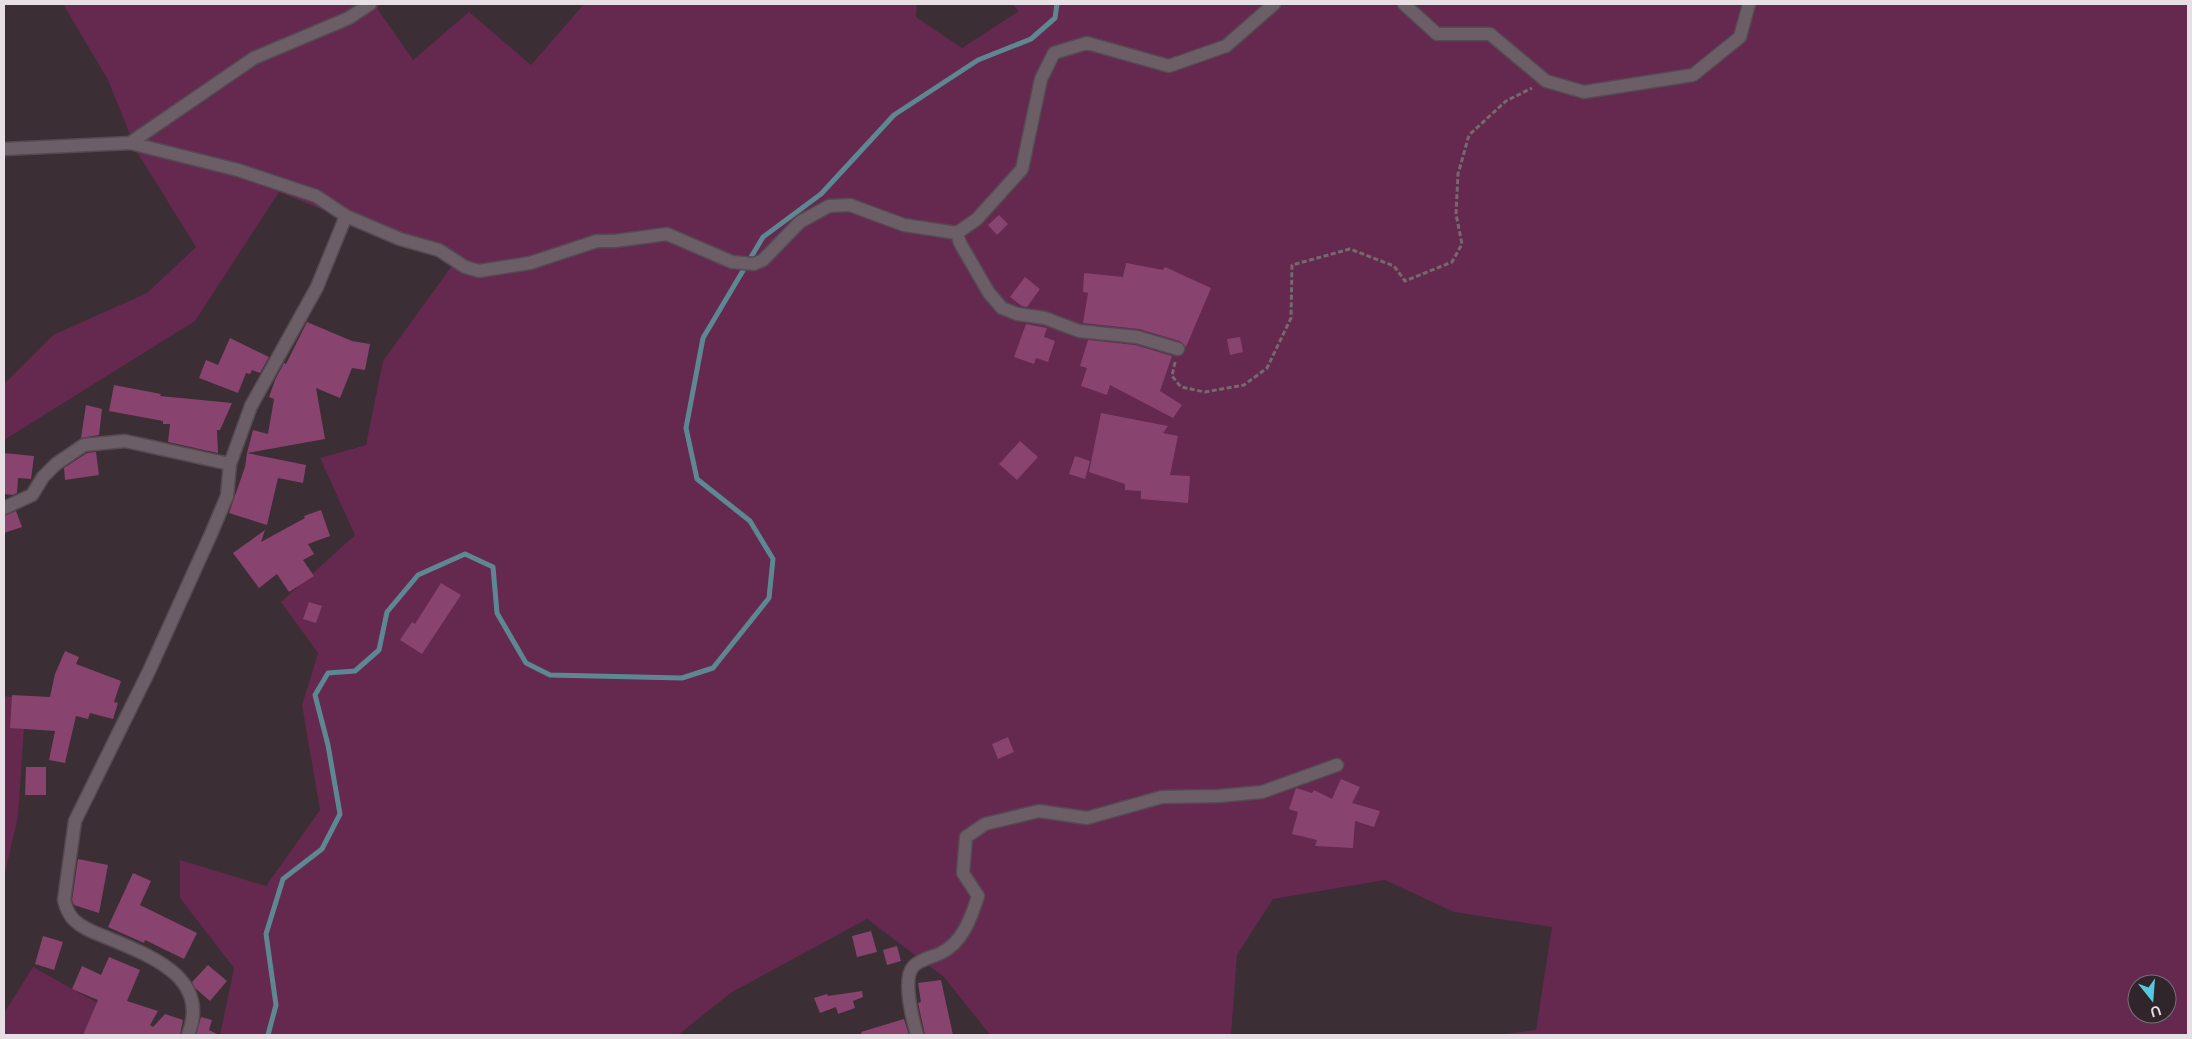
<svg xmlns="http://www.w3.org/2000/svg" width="2192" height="1039" viewBox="0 0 2192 1039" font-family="Raleway,sans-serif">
<rect width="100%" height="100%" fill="#3b2e35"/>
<path fill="#65284f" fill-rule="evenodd" d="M 63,4 L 381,4 L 377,8 L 413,60 L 469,12 L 531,65 L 584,4 L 917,4 L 916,17 L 962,48 L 1019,11 L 1012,4 L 2188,4 L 2188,1035 L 1497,1035 L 1536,1030 L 1552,927 L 1454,912 L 1385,880 L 1273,899 L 1237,955 L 1231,1035 L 990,1035 L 944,977 L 867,919 L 732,992 L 678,1035 L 220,1035 L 234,968 L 180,898 L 180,860 L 266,886 L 320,810 L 302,705 L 318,653 L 281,602 L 355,535 L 320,458 L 366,445 L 383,361 L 454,263 L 279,192 L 195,321 L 4,440 L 4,384 L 53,335 L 147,293 L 196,247 L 137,152 L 108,80 ZM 2137,984 L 2167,984 L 2167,1014 L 2137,1014 Z
M 4,696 L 26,699 L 18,816 L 4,877 Z
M 33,967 L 101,1005 L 88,1035 L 4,1035 L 4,1013 Z"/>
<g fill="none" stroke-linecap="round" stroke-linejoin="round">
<path stroke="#5e8891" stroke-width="5" d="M 268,1035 L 276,1005 L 266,934 L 283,879 L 322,849 L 340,814 L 328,745 L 315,695 L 328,673 L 355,671 L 379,650 L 387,612 L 418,575 L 465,554 L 493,567 L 497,613 L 526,663 L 550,675 L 682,678 L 713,668 L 769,598 L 773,559 L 750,521 L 697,479 L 686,428 L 703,338 L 763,237 L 821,194 L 894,115 L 978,60 L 1031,39 L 1055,18 L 1057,4"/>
</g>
<path fill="#89436f" d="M 999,215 L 1008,224 L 997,235 L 988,225 Z
M 1126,263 L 1163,270 L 1165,267 L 1211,288 L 1186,347 L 1180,341 L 1139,329 L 1083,323 L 1088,293 L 1083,292 L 1084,273 L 1123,277 Z
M 1025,277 L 1040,289 L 1027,307 L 1022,306 L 1010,297 Z
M 307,322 L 352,341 L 370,344 L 365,370 L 352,368 L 340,398 L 316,388 L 325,439 L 247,453 L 253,430 L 268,434 L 274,399 L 269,397 L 275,380 L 284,363 L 286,364 Z
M 1026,324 L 1047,328 L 1044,337 L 1055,341 L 1048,362 L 1036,358 L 1034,364 L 1014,357 Z
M 1240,337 L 1243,352 L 1230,355 L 1227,339 Z
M 230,338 L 269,357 L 260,373 L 252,370 L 250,374 L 246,373 L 238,393 L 199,378 L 206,360 L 218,365 Z
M 1088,340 L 1135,345 L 1172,356 L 1160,391 L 1182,405 L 1173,418 L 1110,385 L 1107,395 L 1081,386 L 1087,368 L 1080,366 Z
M 114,385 L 161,394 L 160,396 L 232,403 L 220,430 L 217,430 L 218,453 L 168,442 L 170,424 L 163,424 L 163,421 L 109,411 Z
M 86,405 L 102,409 L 99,435 L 81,438 Z
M 1101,413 L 1168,426 L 1163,433 L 1178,436 L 1170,475 L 1190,476 L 1188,503 L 1141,499 L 1141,491 L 1125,490 L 1125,484 L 1089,472 Z
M 1020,441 L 1038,457 L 1017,480 L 999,464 Z
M 96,452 L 99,475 L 65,480 L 64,468 L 87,453 Z
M 4,453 L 34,456 L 31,479 L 18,478 L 17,493 L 13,495 L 4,494 Z
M 247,453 L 306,465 L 303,483 L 278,478 L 267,525 L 229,513 L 245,467 Z
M 1075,456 L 1090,461 L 1085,479 L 1069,474 Z
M 321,510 L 330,536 L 308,544 L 314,554 L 303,560 L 314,576 L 289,592 L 277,574 L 259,588 L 233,553 L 265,530 L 261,542 L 305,518 L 304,516 Z
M 16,511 L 22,527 L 4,533 L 4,516 Z
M 441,583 L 461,595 L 422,654 L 400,640 L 412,622 L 415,624 Z
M 309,602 L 322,606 L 316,623 L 303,619 Z
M 65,651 L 79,657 L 76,664 L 121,681 L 114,702 L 118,703 L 113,719 L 90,713 L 88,719 L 76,716 L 65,763 L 49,760 L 55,731 L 10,728 L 12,695 L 50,697 L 55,674 Z
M 1008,737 L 1014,752 L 998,759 L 992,744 Z
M 26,767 L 46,767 L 46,795 L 25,795 Z
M 1341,779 L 1360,787 L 1352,803 L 1380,811 L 1374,827 L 1355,821 L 1353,848 L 1315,846 L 1317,840 L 1292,834 L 1298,812 L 1289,809 L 1296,788 L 1312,793 L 1314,790 L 1332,799 Z
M 78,859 L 108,865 L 99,913 L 74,905 L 72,900 Z
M 133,873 L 151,881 L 140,905 L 197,933 L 184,959 L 145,940 L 144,943 L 108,927 Z
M 871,931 L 877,952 L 857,957 L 852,936 Z
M 43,936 L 63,942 L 54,970 L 35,964 Z
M 897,946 L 901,961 L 887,965 L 883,950 Z
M 109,957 L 140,970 L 127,1001 L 158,1011 L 150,1025 L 153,1027 L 165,1014 L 183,1020 L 180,1035 L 83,1035 L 98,1000 L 72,989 L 82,966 L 101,975 Z
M 208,965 L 227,981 L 210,1001 L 195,988 L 192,982 Z
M 941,980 L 953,1035 L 925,1035 L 918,1003 L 921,1002 L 918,983 Z
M 862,991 L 863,997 L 853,1001 L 855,1008 L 838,1014 L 836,1007 L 820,1013 L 814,998 L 827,994 L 828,996 Z
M 201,1017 L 212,1020 L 209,1030 L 219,1035 L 196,1035 Z
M 904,1019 L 909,1035 L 862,1035 L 861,1032 Z"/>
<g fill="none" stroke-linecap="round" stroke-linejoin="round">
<g stroke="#554a51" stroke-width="15">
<path id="street" d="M 1404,4 L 1437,34 L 1490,34 L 1546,81 L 1584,92 L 1693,75 L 1740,37 L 1749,4
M 130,143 L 254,58 L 349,18 L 370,4
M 4,149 L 130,143 L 238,170 L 316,196 L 346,216 L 400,239 L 439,250 L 465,267 L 479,271 L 530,263 L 597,241 L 615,241 L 667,234 L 732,262 L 754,264 L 763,260 L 800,222 L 829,206 L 850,205 L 904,225 L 957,233 L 960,243 L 989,293 L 1002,308 L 1017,314 L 1045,318 L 1079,331 L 1137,337 L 1178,349
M 957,233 L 977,219 L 1022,169 L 1041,79 L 1054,53 L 1087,43 L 1169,66 L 1226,46 L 1274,4
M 4,508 L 32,495 L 43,477 L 56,464 L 84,445 L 125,441 L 230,464
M 188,1035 C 211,977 150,956 108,938 C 96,933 83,929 74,920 C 68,914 66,908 64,900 L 75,821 L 149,671 L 211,534 L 227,496 L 230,464 L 251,406 L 317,287 L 346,216
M 917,1035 C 913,1021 902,979 913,967 C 918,960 933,957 941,953 C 963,942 971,918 978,896 L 963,873 L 966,837 L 985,824 L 1039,811 L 1087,818 L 1162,797 L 1219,796 L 1262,792 L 1337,765"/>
</g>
<path stroke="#75696f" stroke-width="3" stroke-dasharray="5 2.5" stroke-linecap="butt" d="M 1175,362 L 1172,376 L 1181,387 L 1205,392 L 1244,385 L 1267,368 L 1291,318 L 1292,265 L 1350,249 L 1394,266 L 1405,281 L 1452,262 L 1462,244 L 1456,214 L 1458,174 L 1469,135 L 1506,101 L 1532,88"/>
<use href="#street" stroke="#6c5e66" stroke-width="12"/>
</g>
<rect width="2192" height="1039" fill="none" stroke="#e8dfe4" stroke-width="10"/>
<g transform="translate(2152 999) rotate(163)"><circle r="24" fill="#30252b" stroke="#7a6f75"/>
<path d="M0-4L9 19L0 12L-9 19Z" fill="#54cade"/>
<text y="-8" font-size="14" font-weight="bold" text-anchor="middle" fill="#e8dfe4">U</text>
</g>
</svg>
